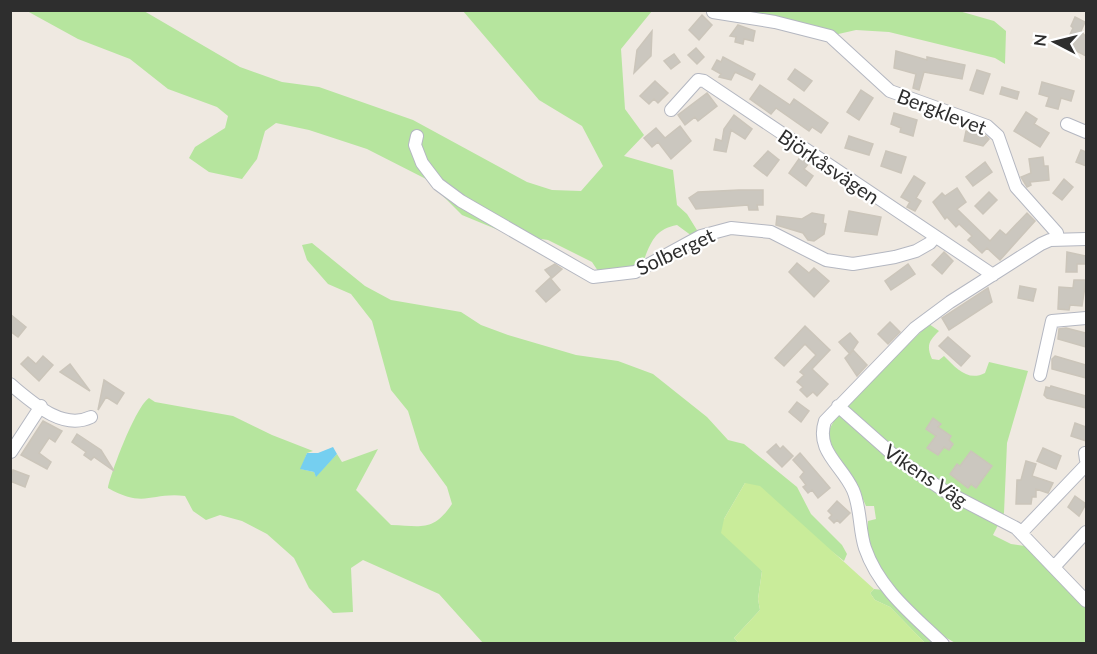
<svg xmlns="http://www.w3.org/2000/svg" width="1097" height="654" viewBox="0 0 1097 654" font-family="Lato,sans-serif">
<rect width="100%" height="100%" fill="#efe9e1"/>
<path fill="#b6e59e" d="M 27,11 L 144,11 L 240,67 L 282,82 L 319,87 L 413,120 L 527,182 L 552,190 L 581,191 L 603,166 L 582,126 L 539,100 L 463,11 L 652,11 L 621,49 L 625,109 L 644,135 L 624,156 L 673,170 L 677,205 L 687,214 L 700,235 L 692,236 L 677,225 C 655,229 651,242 643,262 L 630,268 L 600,274 L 592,262 L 548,240 L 508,234 L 462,215 L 426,179 L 367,149 L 309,130 L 276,123 L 265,131 L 257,159 L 242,179 L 209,172 L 189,158 L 195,147 L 225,128 L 228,116 L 217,107 L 168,89 L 130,59 L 78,39 Z
M 720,11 L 959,11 L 994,21 L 1006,31 L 1005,64 L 995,58 L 889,32 L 856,30 L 834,35 Z
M 312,243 L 365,286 L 391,300 L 461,312 L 481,325 L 508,335 L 576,355 L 618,361 L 653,374 L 707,417 L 728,440 L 744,444 L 797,487 L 811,514 L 842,545 L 847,554 L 844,561 L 745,483 L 724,519 L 762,571 L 758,599 L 760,610 L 734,638 L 739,643 L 483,643 L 439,594 L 363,560 L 351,568 L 353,612 L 333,613 L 309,588 L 294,558 L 267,534 L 242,521 L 220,515 L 206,520 L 193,511 L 185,496 C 150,492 145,509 108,488 C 111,472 136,406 149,398 L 155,402 L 233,416 L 272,435 L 313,451 L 307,453 L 301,469 L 314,472 L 316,476 L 337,454 L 342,462 L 378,449 L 356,490 L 391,525 C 422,526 433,532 452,504 L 447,487 L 420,450 L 408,411 L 391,390 L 372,321 L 351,294 L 328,284 L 307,260 L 302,245 Z
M 929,324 L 939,331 C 929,341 926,345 932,359 L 939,360 L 944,356 C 956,368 968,382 985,373 L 989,362 L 1028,371 L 1007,443 L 1004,513 L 993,535 L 1011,544 L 1025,546 L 1086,607 L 1086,643 L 957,644 L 945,637 C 911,605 863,573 868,521 L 876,519 L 874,506 L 866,506 L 856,484 L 835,456 L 828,442 L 828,432 L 836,417 L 866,385 Z
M 874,589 L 883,590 L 937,643 L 925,643 L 890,607 L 875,600 L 870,593 Z"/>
<path fill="#c9ec9a" d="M 745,483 L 760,486 L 874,589 L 870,593 L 875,600 L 890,607 L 925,643 L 739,643 L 734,638 L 760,610 L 758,599 L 762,571 L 721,533 L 724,519 Z"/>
<path fill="#75cff0" d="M 333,447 L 337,454 L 316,477 L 314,472 L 300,469 L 307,453 L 318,453 Z"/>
<path fill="#cbc7bf" stroke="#cbc5ba" stroke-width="1.5" d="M 702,15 L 712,25 L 699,40 L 689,30 Z
M 1075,17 L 1085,22 L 1081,31 L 1086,37 L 1086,56 L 1065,45 L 1073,28 L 1071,26 Z
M 738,25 L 755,31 L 753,41 L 744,39 L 743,44 L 735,42 L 736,37 L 730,36 Z
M 652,31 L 651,56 L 634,73 L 637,50 Z
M 696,48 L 704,57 L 697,64 L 688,55 Z
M 896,51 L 927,60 L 927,57 L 965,65 L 962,79 L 924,72 L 919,90 L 913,88 L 916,74 L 894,68 Z
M 674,54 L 680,62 L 671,69 L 664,61 Z
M 723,57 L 755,74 L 752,80 L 735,72 L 731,80 L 719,77 L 721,74 L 712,69 L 717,60 L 721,62 Z
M 795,69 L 812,81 L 804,91 L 788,79 Z
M 977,70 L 990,74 L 983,94 L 970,90 Z
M 655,81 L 668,93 L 658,103 L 654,99 L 649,104 L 640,96 Z
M 1042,82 L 1074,91 L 1071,101 L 1061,98 L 1058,109 L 1046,106 L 1049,97 L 1039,94 Z
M 760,85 L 790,105 L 794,99 L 828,123 L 821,133 L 812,127 L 809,131 L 776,108 L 771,114 L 750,99 Z
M 1002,87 L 1019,92 L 1017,99 L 1000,94 Z
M 861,90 L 873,98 L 859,120 L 847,112 Z
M 707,93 L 717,106 L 698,121 L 695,117 L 685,125 L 678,115 Z
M 1026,112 L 1037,119 L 1034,124 L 1049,133 L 1040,147 L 1014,131 Z
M 894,113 L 917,120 L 913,136 L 900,132 L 901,128 L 891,124 Z
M 734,115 L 752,129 L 745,139 L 731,130 L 726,152 L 714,150 L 716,139 L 722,141 L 724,129 Z
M 680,126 L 691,141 L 671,159 L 658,142 L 652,147 L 644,138 L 656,128 L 665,138 Z
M 966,131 L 983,133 L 989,139 L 983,146 L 964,141 Z
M 849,136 L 873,144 L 869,155 L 845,148 Z
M 1081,150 L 1086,152 L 1086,166 L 1076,162 Z
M 768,151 L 779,160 L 767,176 L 754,166 Z
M 886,151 L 906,157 L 901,173 L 881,166 Z
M 801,156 L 810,162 L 804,169 L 813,176 L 806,186 L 789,173 Z
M 1043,157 L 1044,166 L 1048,166 L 1049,180 L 1030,182 L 1031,185 L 1027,187 L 1021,177 L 1031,173 L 1029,159 Z
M 985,162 L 992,172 L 973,186 L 966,177 Z
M 914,176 L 925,183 L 916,198 L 921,201 L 915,211 L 907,207 L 910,202 L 901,197 Z
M 1064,179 L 1073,187 L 1062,200 L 1053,193 Z
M 957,188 L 966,202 L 957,209 L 990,241 L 1000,230 L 1006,235 L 1027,213 L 1035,221 L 1000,260 L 987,248 L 982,253 L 968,240 L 972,236 L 959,224 L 956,227 L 947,217 L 945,219 L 933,202 L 942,193 L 945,196 Z
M 739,190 L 763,190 L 763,205 L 757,205 L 758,210 L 749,210 L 748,205 L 696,209 L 689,198 L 698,192 Z
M 989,192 L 997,200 L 983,214 L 975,206 Z
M 849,211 L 881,217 L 877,235 L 845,231 Z
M 812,213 L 824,215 L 823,223 L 826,224 L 824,234 L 814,241 L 808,240 L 803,233 L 776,225 L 777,216 L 802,219 Z
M 944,252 L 953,261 L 942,274 L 932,265 Z
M 1067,252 L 1086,256 L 1086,264 L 1077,264 L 1077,272 L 1066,272 Z
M 797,263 L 809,273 L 814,268 L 829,281 L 814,297 L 789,272 Z
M 555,264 L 562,269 L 552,278 L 545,270 Z
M 908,264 L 915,274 L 891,290 L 885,281 Z
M 550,278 L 560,290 L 546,302 L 536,291 Z
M 1074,280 L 1086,280 L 1082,306 L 1070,305 L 1069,310 L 1058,309 L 1059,287 L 1073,288 Z
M 1020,286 L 1036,289 L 1033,301 L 1018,298 Z
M 988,288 L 992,302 L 949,330 L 942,318 Z
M 10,314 L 26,327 L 18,337 L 10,331 Z
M 890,322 L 900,332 L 888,344 L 878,334 Z
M 805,326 L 830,350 L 812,369 L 828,384 L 817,396 L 813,392 L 807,397 L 800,390 L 803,387 L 797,382 L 804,375 L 800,372 L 816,355 L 805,344 L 784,366 L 775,358 Z
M 1066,328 L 1086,333 L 1086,347 L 1058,339 L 1059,329 Z
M 850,333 L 858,342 L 850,354 L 839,342 Z
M 948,337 L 970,356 L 961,366 L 939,346 Z
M 853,350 L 867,365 L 857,376 L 845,358 Z
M 43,356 L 53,365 L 39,381 L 21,364 L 28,357 L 36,364 Z
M 1055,356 L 1086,365 L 1086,378 L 1052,369 L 1052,359 Z
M 70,364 L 90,391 L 60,372 Z
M 104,380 L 124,393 L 117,404 L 106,397 L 98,410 Z
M 1051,386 L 1086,396 L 1086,408 L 1047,398 L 1044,395 L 1046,387 L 1050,388 Z
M 797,402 L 809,411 L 801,422 L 789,412 Z
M 933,418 L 941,424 L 938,427 L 951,436 L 949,440 L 953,444 L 949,450 L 944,447 L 938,455 L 927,448 L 936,436 L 926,429 Z
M 43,421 L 62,431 L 55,442 L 49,438 L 39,453 L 51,462 L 47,469 L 21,455 Z
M 1075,423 L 1086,427 L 1086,441 L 1071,436 Z
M 77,434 L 101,450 L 114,471 L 94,457 L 91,460 L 84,455 L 86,452 L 72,442 Z
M 776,444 L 780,449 L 783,446 L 793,456 L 782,467 L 767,452 Z
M 1043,448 L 1061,456 L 1056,469 L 1037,461 Z
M 971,451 L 992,466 L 976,488 L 971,484 L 968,488 L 950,474 L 957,464 L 960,466 Z
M 800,453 L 830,488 L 818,498 L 812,490 L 808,493 L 803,487 L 806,485 L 800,477 L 804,472 L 793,460 Z
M 1026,461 L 1036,464 L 1032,476 L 1053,483 L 1048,493 L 1036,489 L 1036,497 L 1032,497 L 1031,504 L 1016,504 L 1017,480 L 1021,480 Z
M 13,470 L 29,476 L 25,487 L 10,481 Z
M 1075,496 L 1086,504 L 1079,516 L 1068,507 Z
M 837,501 L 850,513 L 840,523 L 837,520 L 834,523 L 829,518 L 832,515 L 828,511 Z"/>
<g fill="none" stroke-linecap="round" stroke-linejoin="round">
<g stroke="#b4b7c1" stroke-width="14">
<path id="minor" d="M 713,12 L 775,22 L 830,36 L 890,91 L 987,126 L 998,136 L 1016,187 L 1057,233 L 1058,239
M 671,110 L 698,80 L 704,81 L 993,275
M 1067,124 L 1086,132
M 417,136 L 415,145 L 422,163 L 438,184 L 461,201 L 593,277 L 635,272 L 701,236 L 731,228 L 771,232 L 826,260 L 853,264 L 895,257 L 916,251 L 930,243 L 935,237
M 1040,375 L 1052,321 L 1086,318
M 10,384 C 32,402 62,431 91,417
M 838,406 L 899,460 L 943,490 L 1016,528 L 1086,601
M 11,452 L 41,406
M 1085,453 L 1086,460
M 1021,533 L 1086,465
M 1054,567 L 1086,532
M 943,644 C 913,615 879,589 865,548 C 859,530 861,508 853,490 C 842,465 815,451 825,421 L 915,328 L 950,302 L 1041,244 L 1050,240 L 1086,239"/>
</g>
<use href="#minor" stroke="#fff" stroke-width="12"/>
</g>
<g text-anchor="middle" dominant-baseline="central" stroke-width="4.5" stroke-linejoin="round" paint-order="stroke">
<g font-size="20" fill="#2e2e2e" stroke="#fff">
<text transform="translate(942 111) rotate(21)">Bergklevet</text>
<text transform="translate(829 166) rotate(34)">Björkåsvägen</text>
<text transform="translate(675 251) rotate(-25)">Solberget</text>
<text transform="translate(926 475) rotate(34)">Vikens Väg</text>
</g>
</g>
<rect width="1097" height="654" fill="none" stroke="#2e2e2e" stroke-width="24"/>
<g transform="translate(1055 42) rotate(277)" stroke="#ffffff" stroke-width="4.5" paint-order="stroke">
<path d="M0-4.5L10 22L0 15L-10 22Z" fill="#2e2e2e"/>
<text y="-9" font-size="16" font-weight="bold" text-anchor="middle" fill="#2e2e2e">N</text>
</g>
</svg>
